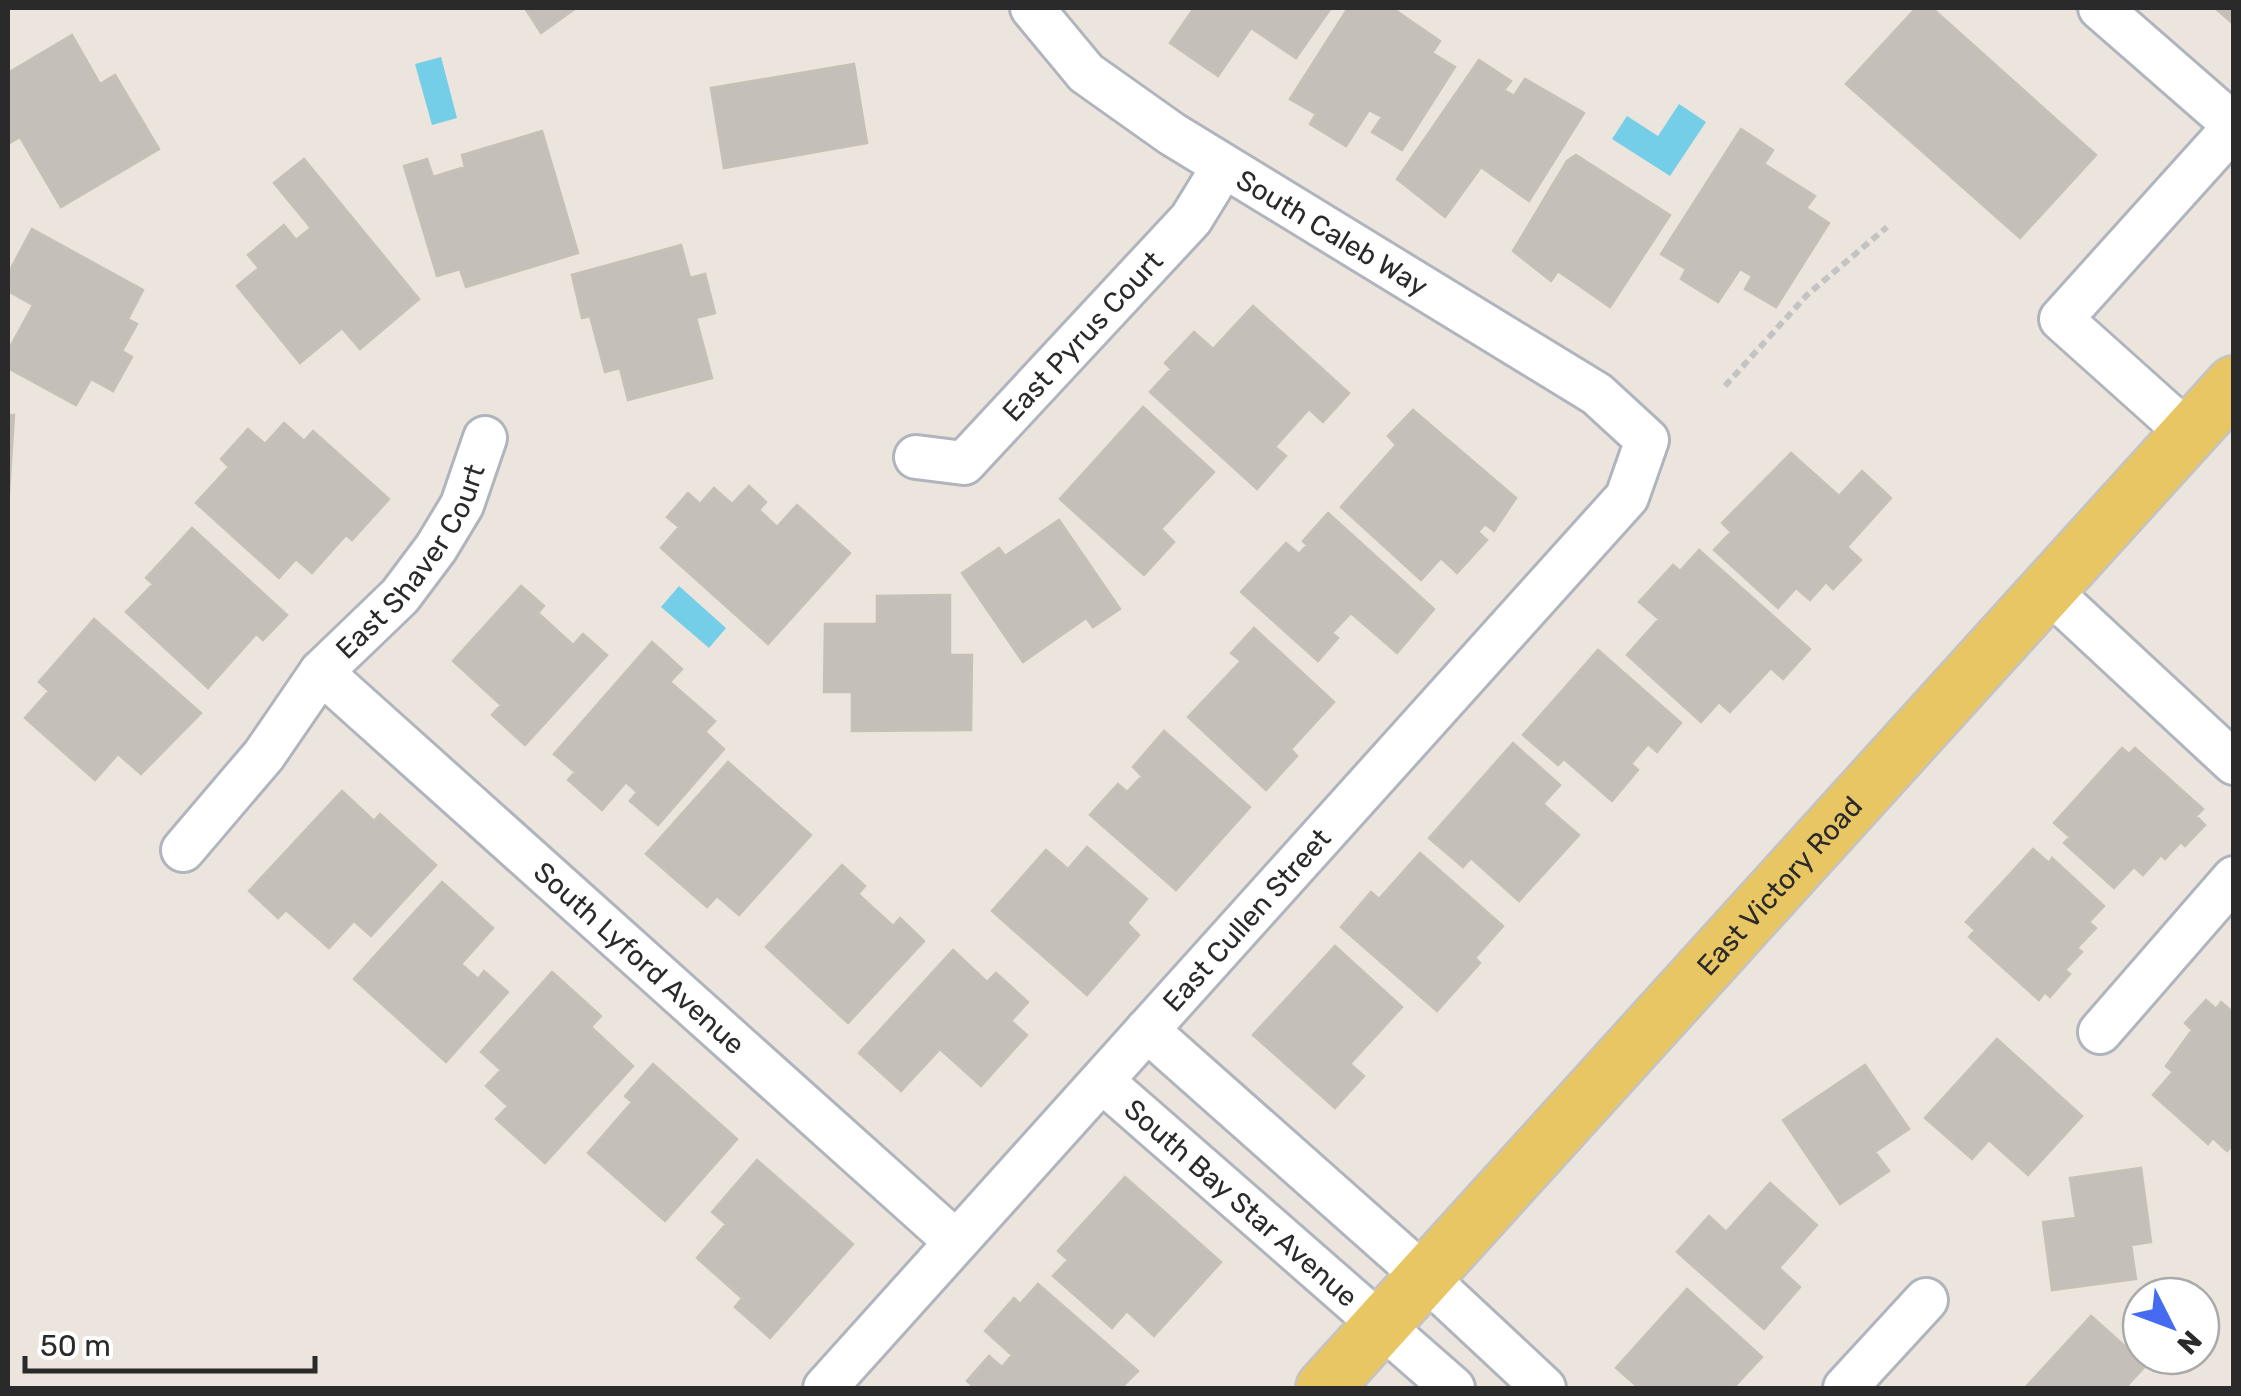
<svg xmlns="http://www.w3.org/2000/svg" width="2241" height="1396" viewBox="0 0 2241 1396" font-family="Rubik,sans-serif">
<rect width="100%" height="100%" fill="#ebe5dd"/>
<path fill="#75cee8" d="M 441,57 L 457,118 L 432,125 L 415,64 Z
M 1679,104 L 1706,122 L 1670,176 L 1612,139 L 1627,116 L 1658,136 Z
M 679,586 L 726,628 L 709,648 L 661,607 Z"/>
<path fill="#c4bfb8" stroke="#c7c0b7" stroke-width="2.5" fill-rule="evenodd" d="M 525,8 L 576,8 L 541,33 Z
M 1194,8 L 1331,8 L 1296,58 L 1251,28 L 1218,76 L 1170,43 Z
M 1348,8 L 1392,8 L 1440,41 L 1432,53 L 1455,67 L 1402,150 L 1372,132 L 1382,117 L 1369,110 L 1346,146 L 1310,124 L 1316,114 L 1290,99 Z
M 1916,8 L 1932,8 L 2096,155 L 2020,238 L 1846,84 Z
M 2215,8 L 2234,8 L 2234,19 L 2231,22 Z
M 72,35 L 100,84 L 115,75 L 159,149 L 61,207 L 20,137 L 8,144 L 8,73 Z
M 1479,60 L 1511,81 L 1504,90 L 1514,96 L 1525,79 L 1584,113 L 1529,201 L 1481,167 L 1445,217 L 1397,179 Z
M 854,64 L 867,143 L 724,168 L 711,88 Z
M 1741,129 L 1773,150 L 1764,164 L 1815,196 L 1806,208 L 1829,223 L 1776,307 L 1745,289 L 1752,276 L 1740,269 L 1718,302 L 1681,279 L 1686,269 L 1661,254 Z
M 542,131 L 578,253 L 466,287 L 460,269 L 437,276 L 404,166 L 427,159 L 433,177 L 465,167 L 462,155 Z
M 1576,155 L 1670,215 L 1610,307 L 1558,271 L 1551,281 L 1513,251 L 1567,161 Z
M 304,159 L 419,299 L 360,349 L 342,328 L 300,363 L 237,286 L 259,268 L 248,255 L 284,225 L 296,240 L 311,228 L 274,183 Z
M 32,229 L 143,290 L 128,319 L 137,324 L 122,351 L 132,357 L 113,391 L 91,379 L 76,405 L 8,368 L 8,351 L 33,305 L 8,291 L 8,274 Z
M 681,245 L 690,278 L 705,274 L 715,313 L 696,318 L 712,378 L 628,400 L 620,368 L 605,372 L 590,316 L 582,318 L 572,275 Z
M 1253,306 L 1349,393 L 1323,422 L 1309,409 L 1275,447 L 1286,456 L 1257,489 L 1150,392 L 1171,369 L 1165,363 L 1194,332 L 1213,349 Z
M 1143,407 L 1214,472 L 1161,529 L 1174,542 L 1144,575 L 1060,499 Z
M 1413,410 L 1516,498 L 1494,531 L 1485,524 L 1478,532 L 1487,540 L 1457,573 L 1441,558 L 1421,580 L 1341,507 L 1396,445 L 1388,436 ZM 1443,485 L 1467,507 L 1459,515 L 1445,503 L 1439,510 L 1429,501 Z
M 8,415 L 14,415 L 8,508 Z
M 284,423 L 304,441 L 313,431 L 389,499 L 352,540 L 346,535 L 312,573 L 296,559 L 279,578 L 196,503 L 229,467 L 221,459 L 248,429 L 265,444 Z
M 1791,453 L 1839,496 L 1862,471 L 1891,498 L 1847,547 L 1861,560 L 1833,589 L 1826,582 L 1810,600 L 1796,588 L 1778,608 L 1714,550 L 1731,532 L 1722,523 Z
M 1443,485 L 1467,507 L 1459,515 L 1445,503 L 1439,510 L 1429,501 Z
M 749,486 L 766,502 L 759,510 L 777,527 L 797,505 L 850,553 L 768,644 L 661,548 L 679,527 L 667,517 L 688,493 L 700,504 L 714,488 L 732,504 Z
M 1328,513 L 1434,609 L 1397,653 L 1351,613 L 1332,633 L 1338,638 L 1318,661 L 1241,592 L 1286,543 L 1299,554 L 1307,545 L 1303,541 Z
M 1059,520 L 1120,609 L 1093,627 L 1086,618 L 1023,662 L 962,573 L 999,548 L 1005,556 Z
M 192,528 L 287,615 L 263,640 L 256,634 L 208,688 L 126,612 L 153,584 L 146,578 Z
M 1699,550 L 1810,649 L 1783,679 L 1771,668 L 1730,712 L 1719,702 L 1701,722 L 1627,655 L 1659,619 L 1639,602 L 1673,565 L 1680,571 Z
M 521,586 L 544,606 L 538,613 L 573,645 L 583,634 L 607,655 L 525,745 L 492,715 L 501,705 L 453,661 Z
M 950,595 L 950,655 L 972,655 L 971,730 L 852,731 L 852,692 L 824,692 L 825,624 L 877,624 L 877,596 Z
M 94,619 L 201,713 L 141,774 L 118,754 L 95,780 L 25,718 L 49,691 L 39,682 Z
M 1254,628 L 1334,702 L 1291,749 L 1297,756 L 1266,790 L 1188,717 L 1241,661 L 1231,653 Z
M 652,642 L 682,669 L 670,682 L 715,721 L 705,732 L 724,749 L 658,825 L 630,801 L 637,792 L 626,782 L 602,810 L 568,780 L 575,772 L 554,754 Z
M 1598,650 L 1681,723 L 1657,752 L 1648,744 L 1631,764 L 1638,770 L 1612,801 L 1564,759 L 1558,765 L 1523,735 Z
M 1164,731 L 1250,807 L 1176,890 L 1090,815 L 1118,784 L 1127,792 L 1142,776 L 1133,767 Z
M 1513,743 L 1560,785 L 1543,804 L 1579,835 L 1519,901 L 1471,858 L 1463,867 L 1429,838 Z
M 2122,748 L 2129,754 L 2135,748 L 2203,809 L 2196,816 L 2205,825 L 2185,846 L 2181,842 L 2165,859 L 2161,855 L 2143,875 L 2134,867 L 2114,888 L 2064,843 L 2070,837 L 2054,823 Z
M 728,762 L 811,835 L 739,915 L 717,896 L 707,907 L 646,854 Z
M 342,791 L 374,821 L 380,814 L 436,865 L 371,936 L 354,921 L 329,948 L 286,910 L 278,918 L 249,891 Z
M 1087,847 L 1147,899 L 1127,923 L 1139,935 L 1087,995 L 992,911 L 1046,850 L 1068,869 Z
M 2033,849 L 2049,863 L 2052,858 L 2104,906 L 2089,922 L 2096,928 L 2077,948 L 2082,952 L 2065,970 L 2070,974 L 2050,997 L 2045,992 L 2039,1000 L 1969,937 L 1975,930 L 1966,922 Z
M 1420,853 L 1503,926 L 1475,958 L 1480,963 L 1437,1011 L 1341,927 L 1371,892 L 1379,899 Z
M 842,865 L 865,886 L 858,894 L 893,926 L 900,918 L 924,941 L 848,1023 L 766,947 Z
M 442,882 L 493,928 L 461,964 L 478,979 L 484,971 L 508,992 L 446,1062 L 354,979 Z
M 1335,946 L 1402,1007 L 1350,1064 L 1364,1076 L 1335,1108 L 1253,1035 Z
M 953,950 L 987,982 L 996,973 L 1028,1002 L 1011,1021 L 1027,1035 L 981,1086 L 940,1049 L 901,1091 L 859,1053 Z
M 552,972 L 601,1016 L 591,1027 L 633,1066 L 545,1163 L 496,1119 L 508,1106 L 486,1086 L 501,1070 L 481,1052 Z
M 2206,1000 L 2216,1009 L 2221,1002 L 2234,1013 L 2234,1144 L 2227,1151 L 2213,1138 L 2208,1144 L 2153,1095 L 2173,1072 L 2166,1066 L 2192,1030 L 2185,1023 Z
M 1997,1039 L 2082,1116 L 2028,1175 L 1989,1140 L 1972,1159 L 1925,1118 Z
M 653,1064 L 737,1139 L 665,1221 L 588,1153 L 632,1102 L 625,1096 Z
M 1865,1065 L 1909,1129 L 1875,1152 L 1889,1171 L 1840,1204 L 1783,1120 Z
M 757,1160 L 853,1244 L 770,1338 L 735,1307 L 742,1298 L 697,1258 L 726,1224 L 712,1212 Z
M 2141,1168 L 2151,1242 L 2131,1245 L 2136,1279 L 2052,1290 L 2043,1222 L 2076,1218 L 2070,1178 Z
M 1125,1177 L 1221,1262 L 1154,1336 L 1127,1311 L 1112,1328 L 1053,1276 L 1068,1260 L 1058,1251 Z
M 1770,1183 L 1817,1225 L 1779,1268 L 1800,1287 L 1764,1329 L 1677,1252 L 1709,1216 L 1726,1232 Z
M 1038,1284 L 1138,1371 L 1121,1388 L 975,1388 L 967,1381 L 989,1356 L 1002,1367 L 1012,1355 L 985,1331 L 1014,1298 L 1020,1304 Z
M 1687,1289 L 1762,1357 L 1733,1388 L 1639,1388 L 1616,1368 Z
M 2091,1316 L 2146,1365 L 2125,1388 L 2025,1388 Z"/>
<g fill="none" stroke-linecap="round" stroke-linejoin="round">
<g stroke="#b0b4bd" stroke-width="48">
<g id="minor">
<path d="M 2100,8 L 2234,125"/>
<path d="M 2187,432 L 2061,319 L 2234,127"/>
<path id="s1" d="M 916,457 L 964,463 L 1191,219 L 1223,167"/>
<path d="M 2046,588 L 2234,763"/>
<path id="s2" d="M 321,672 L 956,1242"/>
<path id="s3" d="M 183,850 L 264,755 L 321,672 L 400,596 L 436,548 L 462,505 L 485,438"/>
<path d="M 1147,1030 L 1423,1275 L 1544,1388"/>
<path d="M 2100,1032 L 2234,878"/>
<path id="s4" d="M 1102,1081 L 1453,1388"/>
<path id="s5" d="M 825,1388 L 1627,497 L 1647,440 L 1597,394 L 1172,134 L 1086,73 L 1032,8"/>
<path d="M 1845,1388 L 1926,1300"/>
</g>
</g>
<g stroke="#c3c3c3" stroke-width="60">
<g id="major">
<path id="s6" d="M 1324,1388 L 2234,384"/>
</g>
</g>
<path stroke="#c3c3c3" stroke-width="6" stroke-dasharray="8 5" stroke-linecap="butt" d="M 1725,386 L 1807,295 L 1887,227"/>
<use href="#minor" stroke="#fff" stroke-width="42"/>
<use href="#major" stroke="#e9c664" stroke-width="55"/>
</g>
<g text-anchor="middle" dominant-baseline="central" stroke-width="9" stroke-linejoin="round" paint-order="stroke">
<g font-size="28" fill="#2a2a2a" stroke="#fff">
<text transform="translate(1332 233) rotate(31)">South Caleb Way</text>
<text stroke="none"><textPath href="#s1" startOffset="222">East Pyrus Court</textPath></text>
<text stroke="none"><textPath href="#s3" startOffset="370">East Shaver Court</textPath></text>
<text stroke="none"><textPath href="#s6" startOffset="678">East Victory Road</textPath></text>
<text stroke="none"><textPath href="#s5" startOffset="630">East Cullen Street</textPath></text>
<text stroke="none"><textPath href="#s2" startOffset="428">South Lyford Avenue</textPath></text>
<text stroke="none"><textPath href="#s4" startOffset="185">South Bay Star Avenue</textPath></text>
</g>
</g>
<rect width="2241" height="1396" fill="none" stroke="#2a2a2a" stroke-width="20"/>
<g transform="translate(2171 1326) rotate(132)"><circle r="48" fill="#ffffff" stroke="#aaaaaa" stroke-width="2.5"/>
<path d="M0-8L18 38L0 25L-18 38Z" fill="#456bf1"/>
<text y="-15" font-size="28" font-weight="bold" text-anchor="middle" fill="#2a2a2a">N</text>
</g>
<path d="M25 1356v15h290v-15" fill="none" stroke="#2a2a2a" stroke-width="5"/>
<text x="40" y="1356" font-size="30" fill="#2a2a2a" stroke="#ffffff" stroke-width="8" paint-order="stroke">50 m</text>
</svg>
